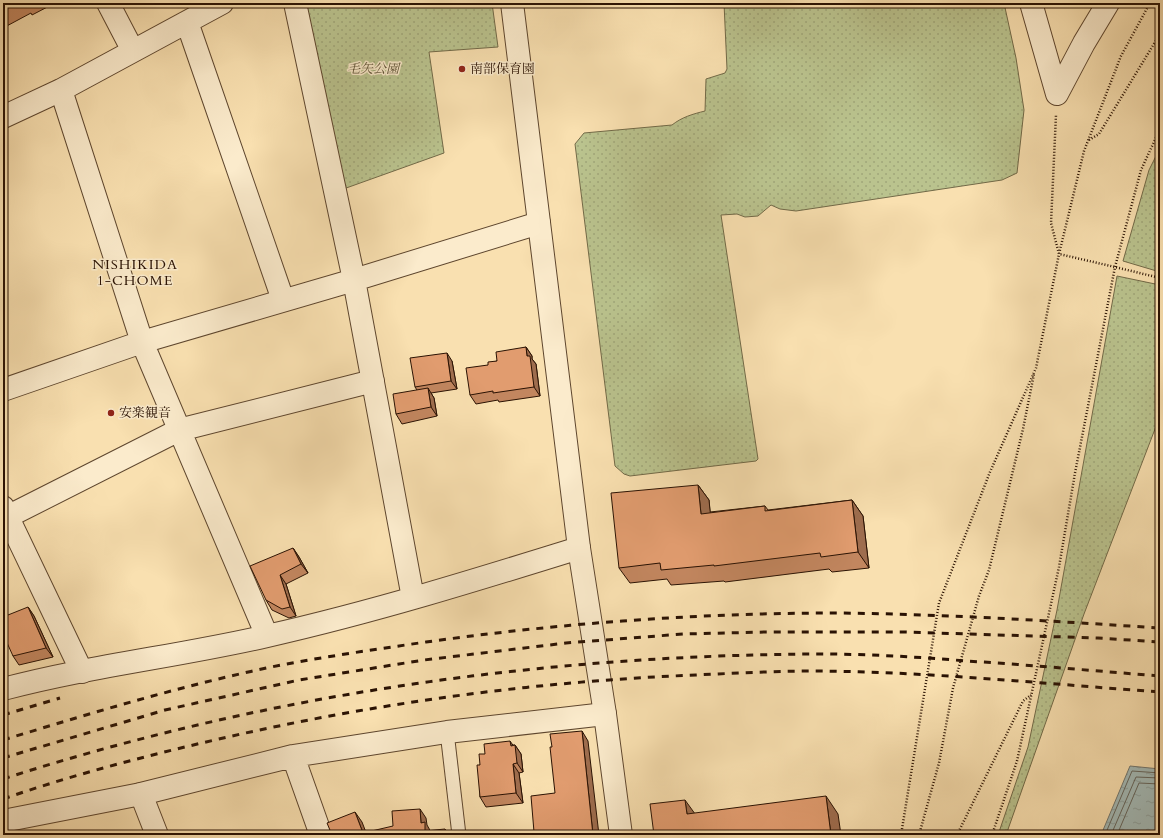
<svg xmlns="http://www.w3.org/2000/svg" width="1163" height="838" viewBox="0 0 1163 838" font-family="Cardo,'Noto Serif JP',serif">
<defs>
<pattern id="grass-dots" width="8" height="8" patternUnits="userSpaceOnUse"><rect width="8" height="8" fill="#bac38e"/><path d="M2 2h.1M6 6h.1" fill="none" stroke="#a0a679" stroke-width="1.8" stroke-linecap="round"/></pattern>
<pattern id="water-ripples" width="26" height="14" patternUnits="userSpaceOnUse"><rect width="26" height="14" fill="#a3bab7"/><path d="M2 4q2-2 4 0t4 0M15 11q2-2 4 0t4 0" fill="none" stroke="#8c9f9c"/></pattern>
</defs>
<rect width="100%" height="100%" fill="#f9e0b0"/>
<filter id="stains"><feTurbulence type="fractalNoise" baseFrequency=".005" numOctaves="4"/><feColorMatrix values="0 0 0 0 .2 0 0 0 0 .09 0 0 0 0 .02 0 0 0 .5 -.17"/></filter>
<radialGradient id="worn" r=".72"><stop offset=".6" stop-color="#630" stop-opacity="0"/><stop offset="1" stop-color="#630" stop-opacity=".3"/></radialGradient>
<path fill="url(#grass-dots)" stroke="#726a48" d="M 301,3 L 492,3 L 498,47 L 429,52 L 444,153 L 335,192 Z
M 724,3 L 1004,3 L 1016,58 L 1024,110 L 1017,173 L 1002,180 L 796,211 L 780,209 L 771,205 L 758,216 L 745,217 L 737,214 L 721,215 L 758,459 L 756,461 L 630,476 L 624,474 L 615,466 L 575,144 L 584,133 L 672,125 C 682,117 693,114 705,111 L 706,79 L 725,73 L 727,69 Z
M 1160,148 L 1160,272 L 1123,261 L 1149,170 Z
M 1117,276 L 1160,285 L 1160,416 L 1084,614 L 1006,835 L 998,835 L 1028,747 L 1057,610 Z"/>
<path fill="url(#water-ripples)" stroke="#73776f" d="M 1130,766 L 1160,769 L 1160,835 L 1101,835 Z"/>
<g fill="none" stroke-linecap="round" stroke-linejoin="round">
<path stroke="#66665d" stroke-width="1" d="M 1105,835 L 1132,771 L 1160,773
M 1111,835 L 1136,777 L 1160,778
M 1117,835 L 1139,783 L 1160,784"/>
<g stroke="#5e462e" stroke-width="15">
<path id="service" d="M 447,732 L 459,835"/>
</g>
<g stroke="#5e462e" stroke-width="24">
<path id="minor" d="M 108,3 L 133,51
M 295,3 L 354,280 L 413,598
M 1031,3 L 1057,94
M 187,22 L 283,300
M 61,90 L 142,342 L 267,636
M 1057,94 L 1084,43 L 1108,3
M 3,117 L 61,90 L 222,3
M 3,390 L 142,342 L 354,280 L 539,223
M 3,519 L 179,430 L 373,381
M 3,689 C 90,666 180,656 267,636 C 373,612 476,580 579,548
M 293,756 L 321,835
M 3,821 L 141,794 L 293,756 L 447,732 L 605,714"/>
</g>
<g stroke="#5e462e" stroke-width="24">
<path id="tertiary" d="M 512,3 L 579,548 L 605,714 L 621,835
M 3,507 L 82,672
M 141,794 L 157,835"/>
</g>
<path stroke="#2a1203" stroke-width="2.5" stroke-dasharray="1 2" stroke-linecap="butt" d="M 1150,3 L 1121,56 L 1084,151 L 1059,254 L 1115,267 L 1160,278
M 1089,140 L 1099,134 L 1160,34
M 901,835 L 939,603 L 990,472 L 1036,368 L 1059,254 L 1051,223 L 1056,115
M 919,835 L 939,763 L 953,688 L 979,596 L 989,570 L 1023,429 L 1034,374
M 957,835 L 1023,701 L 1031,695
M 992,835 L 1017,761 L 1059,567 L 1075,473 L 1115,267 L 1141,170 L 1160,129"/>
<use href="#service" stroke="#fbebcc" stroke-width="13"/>
<use href="#minor" stroke="#fbebcc" stroke-width="22"/>
<use href="#tertiary" stroke="#fbebcc" stroke-width="22"/>
<path stroke="#2a1203" stroke-width="3" stroke-dasharray="7 7" stroke-linecap="butt" d="M 3,715 L 60,698
M 3,740 C 95,712 187,684 281,665 C 329,656 378,649 426,642 C 562,623 700,613 837,613 C 945,614 1052,621 1160,628
M 3,758 L 165,710 L 299,680 L 424,660 L 566,643 L 683,634 L 766,632 L 903,632 L 1098,638 L 1160,642
M 3,779 C 266,694 544,655 820,654 C 869,654 918,657 967,661 C 1031,665 1096,671 1160,676
M 3,799 C 81,772 161,752 241,734 C 391,701 543,681 696,675 C 737,673 778,671 819,671 C 933,672 1047,684 1160,692"/>
</g>
<path fill="#c2865f" stroke="#2a1203" d="M 3,3 L 55,3 L 32,15 L 31,13 L 3,28 Z
M 526,347 L 532,356 L 532,359 L 536,364 L 540,396 L 499,402 L 498,400 L 476,404 L 470,395 L 488,365 Z
M 452,361 L 457,389 L 431,393 L 434,398 L 437,416 L 402,424 L 396,414 L 417,390 L 415,387 Z
M 698,485 L 709,500 L 710,512 L 765,506 L 768,510 L 852,500 L 863,516 L 869,568 L 832,572 L 829,569 L 725,582 L 724,581 L 671,585 L 667,579 L 630,583 L 619,568 Z
M 293,548 L 299,557 L 308,573 L 286,584 L 296,616 L 289,618 L 272,610 L 266,600 Z
M 28,607 L 34,616 L 53,657 L 19,665 L 13,656 Z
M 513,745 L 515,745 L 521,754 L 523,772 L 519,773 L 523,803 L 486,807 L 480,797 L 480,765 L 485,754 Z"/>
<path fill="#9e6d4e" stroke="#2a1203" d="M 526,347 L 532,356 L 532,359 L 536,364 L 540,396 L 534,387 L 527,356 Z
M 447,353 L 452,361 L 457,389 L 451,381 Z
M 428,388 L 434,398 L 437,416 L 431,407 Z
M 698,485 L 709,500 L 712,529 L 701,514 Z
M 852,500 L 863,516 L 869,568 L 858,552 Z
M 293,548 L 299,557 L 308,573 L 301,564 Z
M 280,575 L 286,584 L 296,616 L 290,607 Z
M 28,607 L 34,616 L 53,657 L 46,648 Z
M 582,731 L 588,741 L 599,835 L 593,835 Z
M 510,741 L 515,748 L 515,745 L 521,754 L 523,772 L 517,763 L 511,746 Z
M 513,764 L 519,773 L 523,803 L 516,793 Z
M 826,796 L 838,814 L 841,835 L 831,835 Z
M 685,800 L 698,818 L 687,814 Z
M 420,809 L 426,818 L 427,825 L 431,832 L 425,831 L 421,823 Z
M 355,812 L 362,822 L 367,835 L 363,833 Z
M 445,829 L 449,835 L 446,835 Z"/>
<path fill="#e19c6f" stroke="#2a1203" d="M 3,3 L 16,3 L 3,10 Z
M 526,347 L 527,356 L 530,356 L 534,387 L 493,393 L 493,391 L 470,395 L 466,368 L 488,365 L 488,362 L 497,361 L 496,352 Z
M 447,353 L 451,381 L 415,387 L 410,358 Z
M 428,388 L 431,407 L 396,414 L 393,394 Z
M 698,485 L 701,514 L 765,506 L 765,511 L 852,500 L 858,552 L 821,557 L 820,553 L 714,566 L 714,565 L 661,570 L 660,563 L 619,568 L 611,493 Z
M 293,548 L 301,564 L 280,575 L 290,607 L 282,609 L 266,600 L 250,566 Z
M 28,607 L 46,648 L 13,656 L 3,634 L 3,617 Z
M 582,731 L 593,835 L 520,835 L 520,833 L 534,832 L 531,796 L 555,793 L 550,747 L 552,747 L 550,734 Z
M 510,741 L 511,746 L 515,745 L 517,763 L 513,764 L 516,793 L 480,797 L 477,765 L 480,765 L 479,754 L 485,754 L 484,744 Z
M 826,796 L 831,835 L 654,835 L 650,804 L 685,800 L 687,814 Z
M 420,809 L 421,823 L 425,822 L 425,831 L 445,829 L 446,835 L 332,835 L 327,823 L 355,812 L 363,833 L 393,826 L 392,811 Z"/>
<g fill="#8f2418" stroke="#fbebcc" stroke-width="1.5">
<circle cx="462" cy="69" r="4"/>
<circle cx="111" cy="413" r="4"/>
</g>
<g text-anchor="middle" dominant-baseline="central" stroke-width="3" stroke-linejoin="round" paint-order="stroke">
<g font-size="13" font-style="italic" fill="#5c5034" stroke="#fbebcc">
<text x="373" y="69">毛矢公園</text>
</g>
<g font-size="13" fill="#2a1203" stroke="#fbebcc" text-anchor="start">
<text x="470" y="69">南部保育園</text>
<text x="119" y="413">安楽観音</text>
</g>
<g font-size="14" letter-spacing="1" fill="#2a1203" stroke="#fbebcc">
<text x="135" y="264">NISHIKIDA<tspan x="135" dy="16">1-CHOME</tspan></text>
</g>
</g>
<rect width="1163" height="838" fill="none" stroke="#f9e0b0" stroke-width="16"/>
<rect x="4" y="4" width="1155" height="830" fill="none" stroke="#2a1203" stroke-width="2"/>
<rect x="8" y="8" width="1147" height="822" fill="none" stroke="#2a1203"/>
<rect width="100%" height="100%" filter="url(#stains)"/>
<rect width="100%" height="100%" fill="url(#worn)"/>
</svg>
